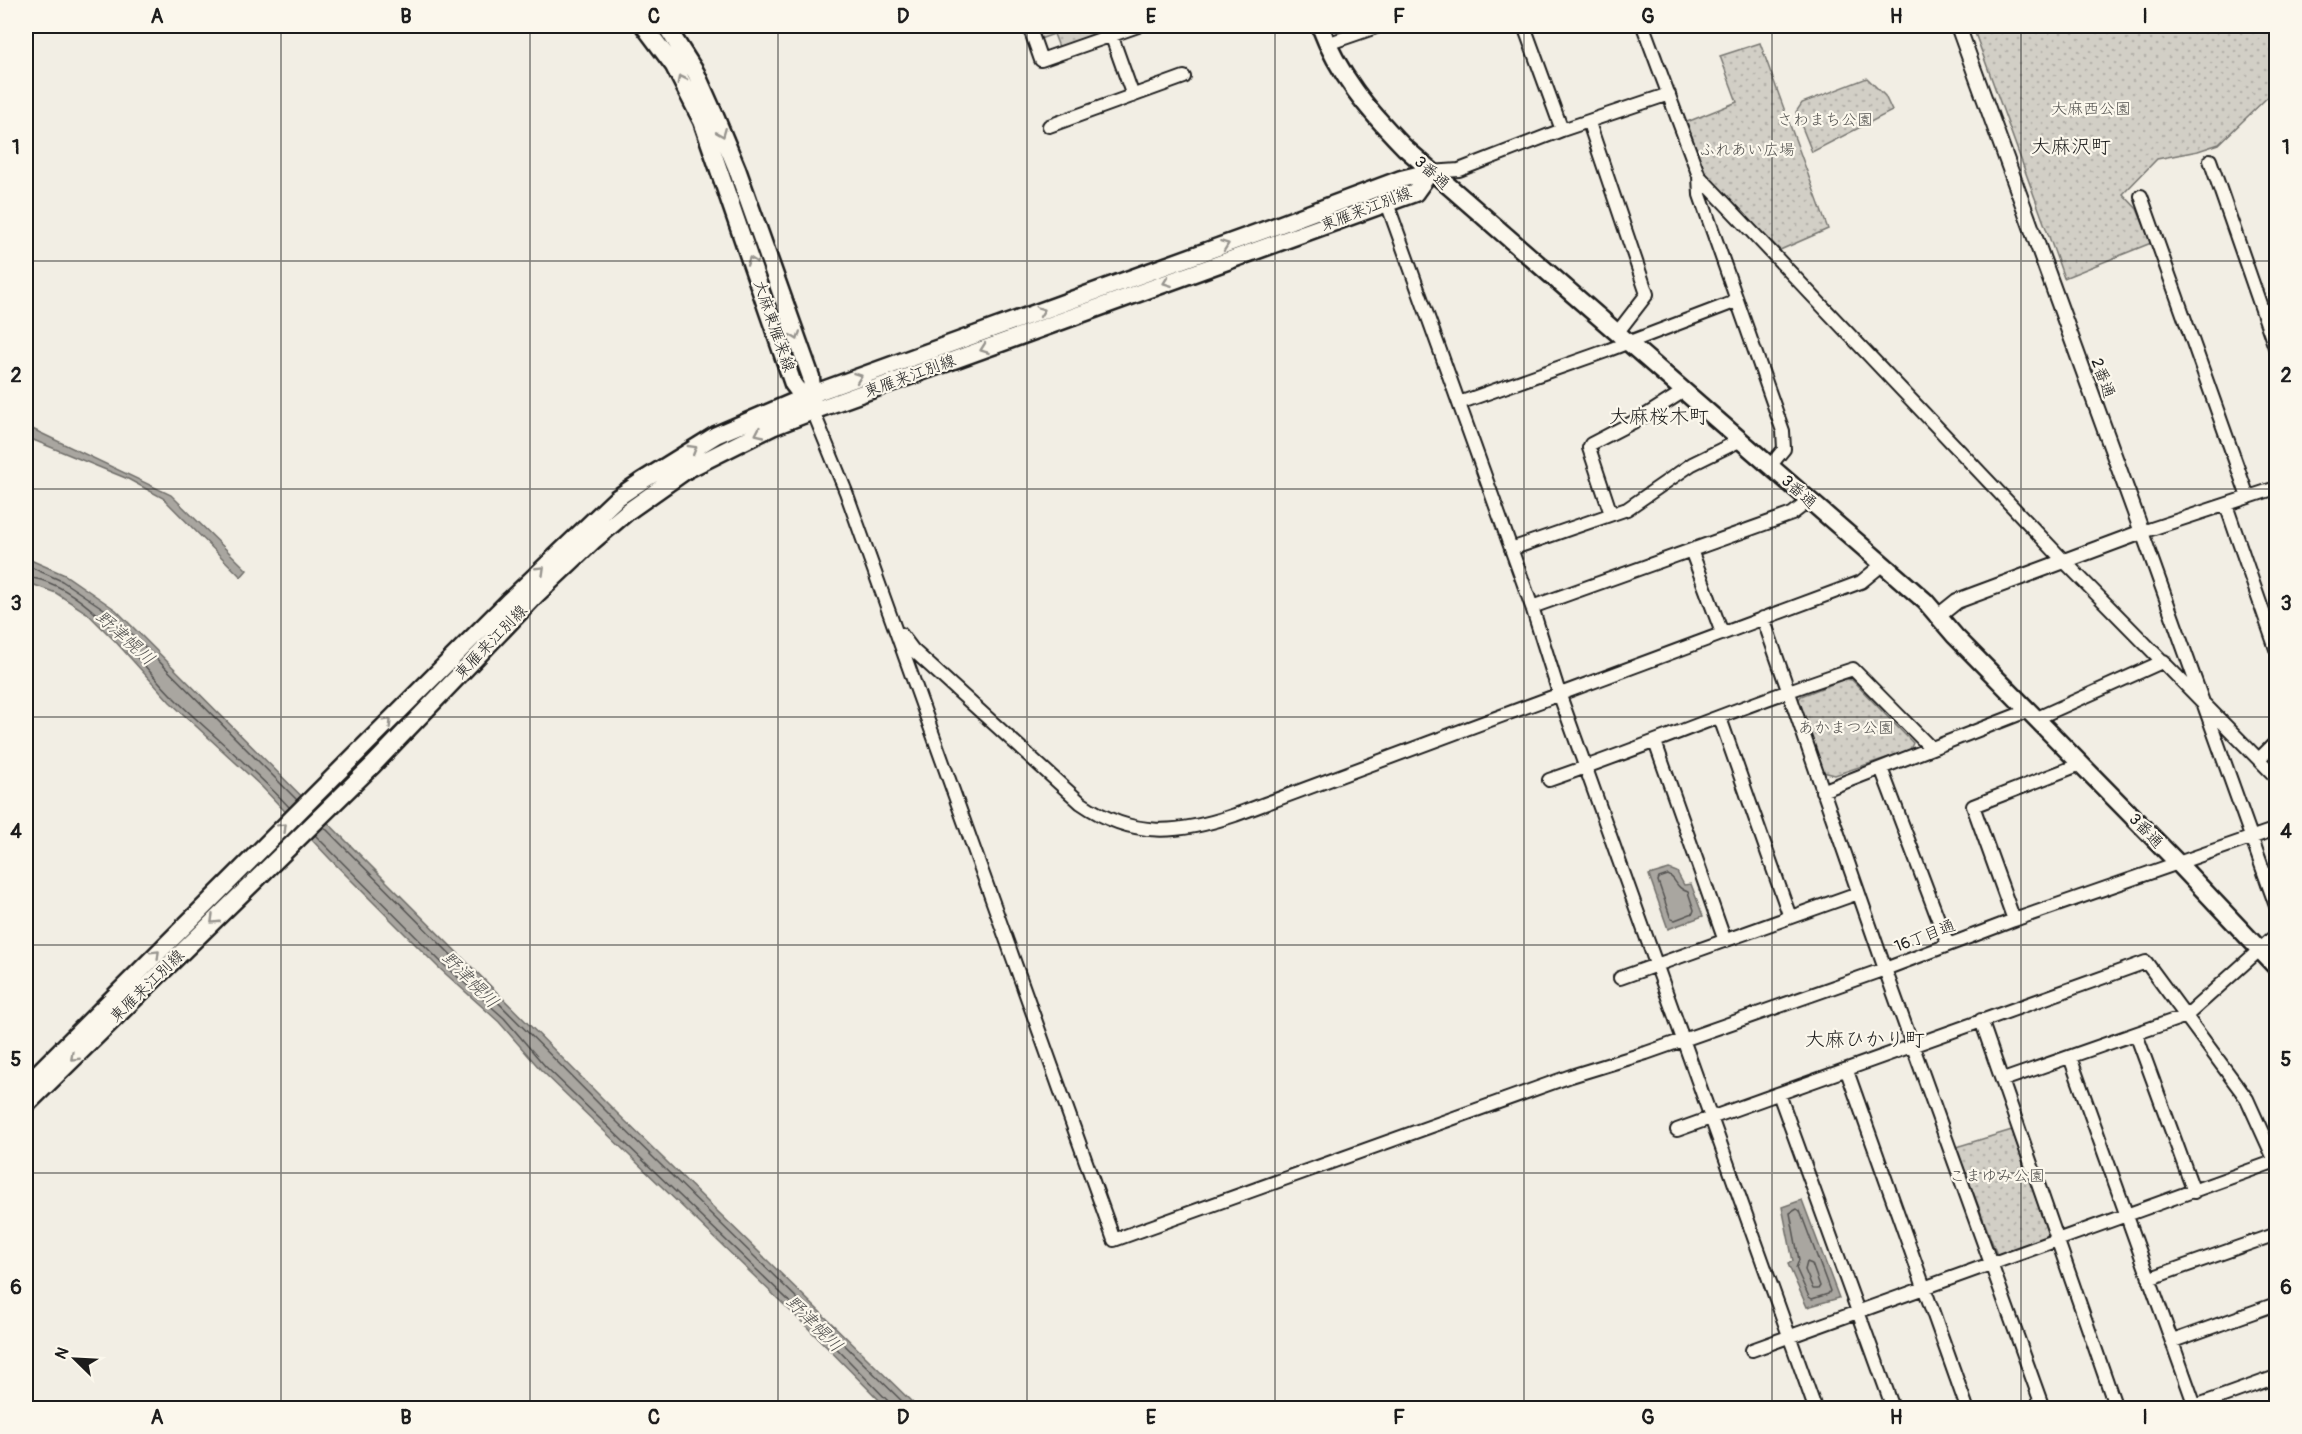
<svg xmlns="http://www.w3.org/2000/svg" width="2302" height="1434" viewBox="0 0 2302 1434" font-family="Pangolin,'Klee One',sans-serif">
<defs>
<pattern id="park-dots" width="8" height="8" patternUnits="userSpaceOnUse" patternTransform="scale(1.5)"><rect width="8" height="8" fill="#d2cfc6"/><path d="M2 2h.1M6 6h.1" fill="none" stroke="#b4b1aa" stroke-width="1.8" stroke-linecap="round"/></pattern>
</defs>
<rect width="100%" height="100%" fill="#f2eee4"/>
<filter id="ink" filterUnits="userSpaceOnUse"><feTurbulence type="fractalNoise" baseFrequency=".0167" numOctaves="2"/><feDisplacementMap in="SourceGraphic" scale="12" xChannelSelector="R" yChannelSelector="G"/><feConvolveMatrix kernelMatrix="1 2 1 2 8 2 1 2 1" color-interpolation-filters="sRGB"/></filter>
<g filter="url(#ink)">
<path fill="url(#park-dots)" stroke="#777671" stroke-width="1.5" d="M 1036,26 L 1102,26 L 1104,31 L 1059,47 L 1054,34 L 1040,39 Z
M 1989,26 L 2276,26 L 2276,89 L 2219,144 L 2198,151 L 2157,159 L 2123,194 L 2137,209 L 2151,243 L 2064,278 L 1975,33 Z
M 1760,43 L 1828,229 L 1780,250 L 1705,175 L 1687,122 L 1737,102 L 1720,56 Z
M 1867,78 L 1885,96 L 1892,111 L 1812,152 L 1796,112 L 1802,103 Z
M 1845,679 L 1852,680 L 1913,743 L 1910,750 L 1835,775 L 1823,772 L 1796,704 L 1801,696 Z
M 2012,1130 L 2048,1234 L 2043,1241 L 1997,1255 L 1956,1147 Z"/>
<path fill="#a9a6a0" stroke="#716f6b" stroke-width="1.5" d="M 26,426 L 171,495 L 247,570 L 241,577 L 163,498 L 128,479 L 26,437 Z
M 26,558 L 65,575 L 116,610 L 616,1112 L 918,1408 L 887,1408 L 807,1327 L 541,1070 L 499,1022 L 438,967 L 330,859 L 262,787 L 170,702 L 115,641 L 87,613 L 56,593 L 26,582 Z
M 1669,869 L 1677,872 L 1684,885 L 1691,884 L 1703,916 L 1668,929 L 1649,875 Z
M 1802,1200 L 1839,1298 L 1807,1307 L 1788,1264 L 1793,1261 L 1782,1207 Z"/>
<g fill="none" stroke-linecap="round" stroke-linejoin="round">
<path stroke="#545351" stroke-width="1.5" d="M 26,565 L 62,581 L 113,615 L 297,800
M 26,577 C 87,583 135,660 176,700 C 213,736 254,769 289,807
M 324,827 L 612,1117 L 909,1408
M 315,835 L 442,963 L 504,1018 L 545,1066 L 811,1322 L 889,1402 L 891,1408
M 1668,875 C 1677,879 1675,888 1688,892 L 1694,910 L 1693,913 L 1675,920 L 1671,919 L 1658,881 L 1659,878 Z
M 1797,1209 L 1800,1211 L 1830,1291 L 1828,1294 L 1812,1299 L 1809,1297 L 1796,1268 L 1799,1260 L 1790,1213 Z
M 1807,1262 L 1812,1264 L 1820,1286 L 1818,1289 L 1813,1289 L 1805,1270 Z"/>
<g stroke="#1c1c1c" stroke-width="16">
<path id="minor" d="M 1029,26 L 1041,60 L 1138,26
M 1108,26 L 1133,96
M 1524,26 L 1562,130
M 1643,26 L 1699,176 L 2063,560 L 2276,777
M 1327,44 L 1379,26
M 1589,123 L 1647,294 L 1617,333
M 1049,126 L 1184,77
M 2210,160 L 2276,350
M 1430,172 L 1459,170 L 1562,130 L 1669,94
M 1699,176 L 1700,195 L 1783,431 L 1784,449 L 1770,466
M 2141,196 L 2248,497
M 1387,203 L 1532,607 L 1559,693 L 1815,1408
M 1459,403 L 1606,351 L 1737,301
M 813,411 L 846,492 L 1114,1240 L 1571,1076 L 1646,1053 L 1885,969 L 2014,920 L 2276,829
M 2276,488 L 2142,532 L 2276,906
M 2226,505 L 2276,649
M 1611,514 L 1589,448 L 1591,444 L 1643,417 L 1684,391
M 1511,549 L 1627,509 L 1692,464 L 1741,440
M 1691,550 L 1722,633
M 1532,607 L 1792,514 L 1809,501
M 1763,618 L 1885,969 L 2043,1408
M 901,634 L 913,650 L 1081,803 C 1133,839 1179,834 1235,815 L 1861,582 L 1883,564
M 1720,718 L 1790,917
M 2035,719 L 2164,661
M 1655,742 L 1725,941
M 2259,759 L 2276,742
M 1881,768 L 1948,945
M 1549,780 C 1651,745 1750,702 1853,669 L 1931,748
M 1822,791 L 2027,711
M 2014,920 L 1973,806 L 2081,764
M 1620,978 L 1858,893
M 1981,1020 L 2116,1408
M 2136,1034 L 2194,1192
M 2070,1057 L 2195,1406
M 1847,1071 L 1967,1408
M 2003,1080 L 2186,1016 L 2276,935
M 1779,1094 L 1893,1408
M 1677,1130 L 2146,962 L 2247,1099 L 2276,1163
M 2151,1278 L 2276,1234
M 2173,1341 L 2276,1304
M 1752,1350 L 2276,1161
M 2190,1408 L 2276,1377"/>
</g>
<g stroke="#1c1c1c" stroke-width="18">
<path id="tertiary" d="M 1937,617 L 1957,601 L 2142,532 L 1958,26"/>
</g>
<g stroke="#1c1c1c" stroke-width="21">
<path id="secondary" d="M 644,26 L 674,66 L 702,121 L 793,384 L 809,405
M 666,26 L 696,73 L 715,116 L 737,169 L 811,377 L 813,404
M 1320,26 C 1338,74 1368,110 1404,147 L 1925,601 L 1955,636 L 2177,862 L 2276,967
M 26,1085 L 510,600 L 617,498 L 642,481 L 716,435 L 812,394 L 1273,227 L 1401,179 L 1430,172
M 26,1105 L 373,765 L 536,595 L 593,541 L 627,512 L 688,469 L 772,427 L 813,411 L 1415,193 L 1430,172"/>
</g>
<use href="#minor" stroke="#fbf7ec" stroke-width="12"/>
<use href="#tertiary" stroke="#fbf7ec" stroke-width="14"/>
<use href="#secondary" stroke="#fbf7ec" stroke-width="16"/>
</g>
<defs><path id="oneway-chevron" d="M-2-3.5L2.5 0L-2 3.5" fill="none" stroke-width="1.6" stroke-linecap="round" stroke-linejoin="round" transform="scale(1.5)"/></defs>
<g stroke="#97948e">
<use href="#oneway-chevron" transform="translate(681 79) rotate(-117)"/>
<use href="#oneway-chevron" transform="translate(722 133) rotate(68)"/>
<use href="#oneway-chevron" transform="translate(1225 245) rotate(-20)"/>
<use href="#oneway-chevron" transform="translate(751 261) rotate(-109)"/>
<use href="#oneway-chevron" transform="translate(1167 282) rotate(160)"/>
<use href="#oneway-chevron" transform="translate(1041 311) rotate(-20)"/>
<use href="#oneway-chevron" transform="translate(796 336) rotate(70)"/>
<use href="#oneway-chevron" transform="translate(984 349) rotate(160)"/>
<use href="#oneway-chevron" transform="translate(858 377) rotate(-20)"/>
<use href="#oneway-chevron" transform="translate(759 433) rotate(155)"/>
<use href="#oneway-chevron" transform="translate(693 449) rotate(-31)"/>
<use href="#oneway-chevron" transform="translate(541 570) rotate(-44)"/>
<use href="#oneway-chevron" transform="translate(388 722) rotate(-45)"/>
<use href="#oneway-chevron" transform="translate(283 827) rotate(-45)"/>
<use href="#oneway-chevron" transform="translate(214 920) rotate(136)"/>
<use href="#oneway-chevron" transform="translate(156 954) rotate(-45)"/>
<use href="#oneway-chevron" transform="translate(74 1057) rotate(136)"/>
</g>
</g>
<path fill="none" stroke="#1c1c1c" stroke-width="1.5" stroke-opacity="0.55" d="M 281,26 L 281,1408M 530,26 L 530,1408M 778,26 L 778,1408M 1027,26 L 1027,1408M 1275,26 L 1275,1408M 1524,26 L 1524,1408M 1772,26 L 1772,1408M 2021,26 L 2021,1408M 26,261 L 2276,261M 26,489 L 2276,489M 26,717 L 2276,717M 26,945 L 2276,945M 26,1173 L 2276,1173"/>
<g text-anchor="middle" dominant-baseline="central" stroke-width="4.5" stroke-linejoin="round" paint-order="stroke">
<g font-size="16" fill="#53524f" stroke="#fbf7ec">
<text x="2091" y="109">大麻西公園</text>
<text x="1825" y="120">さわまち公園</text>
<text x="1747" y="150">ふれあい広場</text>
<text x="1846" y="728">あかまつ公園</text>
<text x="1997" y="1176">こまゆみ公園</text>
</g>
<g font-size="16" fill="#1c1c1c" stroke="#fbf7ec">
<text transform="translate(1432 173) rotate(42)">3番通</text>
<text transform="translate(1366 209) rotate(-21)">東雁来江別線</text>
<text transform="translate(774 326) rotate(71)">大麻東雁来線</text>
<text transform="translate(910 376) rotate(-20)">東雁来江別線</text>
<text transform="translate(2103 378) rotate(70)">2番通</text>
<text transform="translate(1799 492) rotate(42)">3番通</text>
<text transform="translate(491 642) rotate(-46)">東雁来江別線</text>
<text transform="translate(2146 831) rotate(46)">3番通</text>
<text transform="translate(1925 936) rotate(-21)">16丁目通</text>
<text transform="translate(147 986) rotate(-44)">東雁来江別線</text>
</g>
<g font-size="18" font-style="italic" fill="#545351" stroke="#fbf7ec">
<text transform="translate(125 638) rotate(42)">野津幌川</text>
<text transform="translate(470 980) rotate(45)">野津幌川</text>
<text transform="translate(814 1324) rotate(45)">野津幌川</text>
</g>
<g font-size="20" fill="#1c1c1c" stroke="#fbf7ec">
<text x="2071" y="146">大麻沢町</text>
<text x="1659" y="416">大麻桜木町</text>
<text x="1865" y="1039">大麻ひかり町</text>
</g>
</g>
<rect width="2302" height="1434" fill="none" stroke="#fbf7ec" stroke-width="66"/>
<g transform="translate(75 1359) rotate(294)" stroke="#fbf7ec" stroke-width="4.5" paint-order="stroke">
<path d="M0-4.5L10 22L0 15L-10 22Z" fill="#1c1c1c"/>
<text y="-9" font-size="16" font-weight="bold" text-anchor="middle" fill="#1c1c1c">N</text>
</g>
<rect x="33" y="33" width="2236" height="1368" fill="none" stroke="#1c1c1c" stroke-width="2"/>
<g font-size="20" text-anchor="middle" font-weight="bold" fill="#1c1c1c">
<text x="157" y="23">A</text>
<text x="406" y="23">B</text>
<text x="654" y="23">C</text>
<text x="903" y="23">D</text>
<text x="1151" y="23">E</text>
<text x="1399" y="23">F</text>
<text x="1648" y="23">G</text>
<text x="1896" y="23">H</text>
<text x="2145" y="23">I</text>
<text x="16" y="154">1</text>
<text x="2286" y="154">1</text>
<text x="16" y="382">2</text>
<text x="2286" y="382">2</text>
<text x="16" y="610">3</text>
<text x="2286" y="610">3</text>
<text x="16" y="838">4</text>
<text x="2286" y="838">4</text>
<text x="16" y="1066">5</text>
<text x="2286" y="1066">5</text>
<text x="16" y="1294">6</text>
<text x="2286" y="1294">6</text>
<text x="157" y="1424">A</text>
<text x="406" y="1424">B</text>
<text x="654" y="1424">C</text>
<text x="903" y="1424">D</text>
<text x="1151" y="1424">E</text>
<text x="1399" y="1424">F</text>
<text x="1648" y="1424">G</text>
<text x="1896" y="1424">H</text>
<text x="2145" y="1424">I</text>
</g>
</svg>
